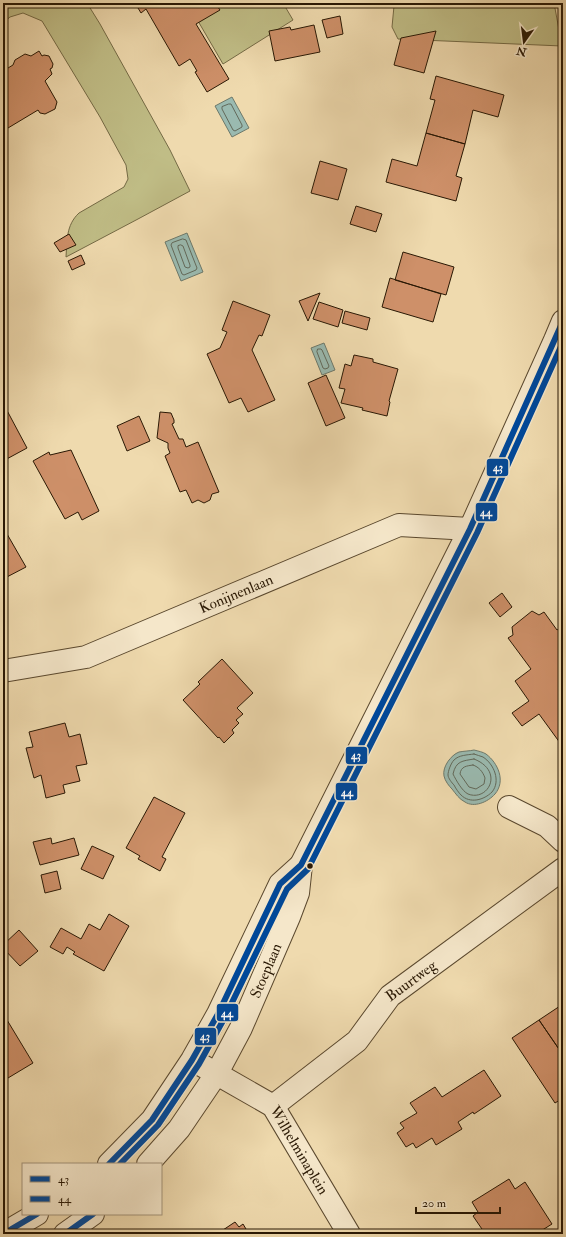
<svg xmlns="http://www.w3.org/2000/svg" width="566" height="1237" viewBox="0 0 566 1237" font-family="'IM FELL Double Pica',serif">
<rect width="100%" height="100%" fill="#efdaae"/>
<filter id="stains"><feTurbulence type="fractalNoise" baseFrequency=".005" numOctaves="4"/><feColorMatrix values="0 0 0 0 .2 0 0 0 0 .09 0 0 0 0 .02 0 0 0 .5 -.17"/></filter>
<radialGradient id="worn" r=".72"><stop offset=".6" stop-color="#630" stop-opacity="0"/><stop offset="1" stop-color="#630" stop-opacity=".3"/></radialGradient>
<path fill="#c0bd86" stroke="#746a45" d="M 3,3 L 87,3 L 100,24 L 170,150 L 190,191 L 138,219 L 66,257 C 67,241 66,225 79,213 L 124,187 L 128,179 L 126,165 L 100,117 L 42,21 L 23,13 L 10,17 L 3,23 Z
M 219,3 L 283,3 L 293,20 L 223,64 L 198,21 L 221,7 Z
M 397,3 L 554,3 L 562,46 L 398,39 L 392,27 L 394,6 Z"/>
<path fill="#9abab0" stroke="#6d796b" d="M 232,97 L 249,128 L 232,137 L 215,106 Z
M 187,233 L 203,272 L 181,281 L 165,242 Z
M 324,343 L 335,370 L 322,375 L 311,348 Z
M 474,750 C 478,751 483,752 486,754 C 498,763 506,781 495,794 C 488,802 474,808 465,802 C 459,799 456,794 452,789 C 449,786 445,781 444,776 C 442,767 451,755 459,752 C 464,751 470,751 474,750 Z"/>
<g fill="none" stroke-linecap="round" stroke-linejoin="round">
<path stroke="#62695a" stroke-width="1" d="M 229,104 L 231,104 L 242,125 L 242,127 L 235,131 L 233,130 L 222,109 L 222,107 Z
M 183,239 L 186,240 L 197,268 L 196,270 L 184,275 L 182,274 L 171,245 L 172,243 Z
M 181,245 L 183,246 L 190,265 L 190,267 L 188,268 L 185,267 L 178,248 L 178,246 Z
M 318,349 L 321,349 L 322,350 L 329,366 L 328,368 L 325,369 L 323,368 L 317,352 Z
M 474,754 C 477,755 480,756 483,757 C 494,764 501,781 492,792 C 484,800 470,804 461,795 C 459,793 456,789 454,785 C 452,783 448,778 448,775 C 448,771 451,763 454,760 C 459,755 467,755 474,754 Z
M 474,759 C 505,771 488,802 468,794 C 462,791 456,780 453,774 C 456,761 462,761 474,759 Z
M 473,765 C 479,767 483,772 485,778 L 484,784 L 476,789 L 469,787 L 460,774 C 461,766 467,766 473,765 Z"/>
</g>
<path fill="#ce9069" stroke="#291804" d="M 135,3 L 184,3 L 186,6 L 191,3 L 215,3 L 220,10 L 196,24 L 229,79 L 207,92 L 195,72 L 197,71 L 190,59 L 179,66 L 146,9 L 141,13 Z
M 340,16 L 343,34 L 327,38 L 322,20 Z
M 314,25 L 320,52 L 275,61 L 269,31 L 290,27 L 291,30 Z
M 436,31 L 424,73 L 394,65 L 401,38 Z
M 39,51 L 42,56 L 44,55 L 49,56 L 53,64 L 52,68 L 50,69 L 52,74 L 45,81 L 57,102 L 55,109 L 45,114 L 40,113 L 38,110 L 3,131 L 3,71 L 13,65 L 15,60 L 25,54 L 31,56 Z
M 436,76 L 504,95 L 498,117 L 473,110 L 465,144 L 426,133 L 435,100 L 430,99 Z
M 426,133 L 465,144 L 456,176 L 462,178 L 456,201 L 386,182 L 392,159 L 417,166 Z
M 320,161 L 347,169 L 338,200 L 311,193 Z
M 356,206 L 382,214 L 376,232 L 350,224 Z
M 69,234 L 76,245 L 60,252 L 54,243 Z
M 403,252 L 454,267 L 446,295 L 395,280 Z
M 81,255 L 85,264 L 72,270 L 68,261 Z
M 390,278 L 441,294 L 433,322 L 382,307 Z
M 320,293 L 308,321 L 299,301 Z
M 233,301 L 270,315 L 262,336 L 259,335 L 252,350 L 275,400 L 248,412 L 241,398 L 229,403 L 207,354 L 220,348 L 227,332 L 222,330 Z
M 319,302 L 343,310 L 338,327 L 313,319 Z
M 345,311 L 370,318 L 367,330 L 342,323 Z
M 354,355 L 373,359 L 373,362 L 398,369 L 389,401 L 390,402 L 387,416 L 362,410 L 363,408 L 341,403 L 345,389 L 339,388 L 345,364 L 351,366 Z
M 326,375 L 345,418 L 326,426 L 308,383 Z
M 3,403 L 27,448 L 3,461 Z
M 160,412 L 171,413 L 174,420 L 174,423 L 172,424 L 179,439 L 183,439 L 186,447 L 198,442 L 219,492 L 212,494 L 210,500 L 204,503 L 198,500 L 192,503 L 186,490 L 180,492 L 165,456 L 170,453 L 168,448 L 168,443 L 157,438 Z
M 139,416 L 150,441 L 127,451 L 117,426 Z
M 71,450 L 99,511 L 82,520 L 78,512 L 65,519 L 33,461 L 49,452 L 50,455 Z
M 3,527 L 26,567 L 3,579 Z
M 502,593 L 512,607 L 500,617 L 489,603 Z
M 532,611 L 539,615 L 544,612 L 557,630 L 563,626 L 563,747 L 539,714 L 522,726 L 512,713 L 529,701 L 515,681 L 531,669 L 508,638 L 513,635 L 512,627 Z
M 222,659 L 253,693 L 237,708 L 243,714 L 236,720 L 239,723 L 232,730 L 234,733 L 224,743 L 219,737 L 218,738 L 183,700 L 200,684 L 198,682 Z
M 65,723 L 69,737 L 80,734 L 87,764 L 76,766 L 80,781 L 63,785 L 65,793 L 46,798 L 41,775 L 34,778 L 26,748 L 33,747 L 29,732 Z
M 154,797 L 185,813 L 162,857 L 166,859 L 160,871 L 138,859 L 140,856 L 126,848 Z
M 51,838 L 52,844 L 74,838 L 79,855 L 40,865 L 33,842 Z
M 92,846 L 114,856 L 103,879 L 81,869 Z
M 57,871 L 61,889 L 45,893 L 41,875 Z
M 109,914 L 129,926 L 104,971 L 73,954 L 75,952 L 67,947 L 63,954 L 50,947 L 61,928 L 81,939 L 89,924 L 100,930 Z
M 19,930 L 38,951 L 20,966 L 3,948 L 3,945 Z
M 563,1004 L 563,1055 L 539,1020 Z
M 3,1015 L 4,1015 L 33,1063 L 3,1081 Z
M 539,1020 L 563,1055 L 563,1098 L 555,1103 L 512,1038 Z
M 484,1070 L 501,1096 L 474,1114 L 473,1112 L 458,1122 L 462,1129 L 436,1145 L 432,1138 L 416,1148 L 413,1143 L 406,1147 L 397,1133 L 404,1128 L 400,1123 L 417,1113 L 410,1103 L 435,1087 L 442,1097 Z
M 509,1179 L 515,1189 L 525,1182 L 552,1224 L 536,1234 L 481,1234 L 484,1232 L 473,1216 L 478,1212 L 472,1202 Z
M 235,1222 L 239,1227 L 243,1224 L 249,1234 L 217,1234 Z"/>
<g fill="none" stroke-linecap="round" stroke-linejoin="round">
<g stroke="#5a482e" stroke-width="24">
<g id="minor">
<path id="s1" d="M 3,671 L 86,657 L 399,525 L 470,529"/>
<path d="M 509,807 L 547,826 L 563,841"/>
<path id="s2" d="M 203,1066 L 273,1106 L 349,1234"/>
<path id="s3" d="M 273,1106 L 357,1041 L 390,996 L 563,869"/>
<path d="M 109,1164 L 152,1120 L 192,1060 L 218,1014 L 280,884 L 301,865"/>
<path id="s4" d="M 148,1164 L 179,1129 L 217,1073 L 241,1028 L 289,917 L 298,893 L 301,865 L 470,529 L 555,340 L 563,321"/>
<path d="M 3,1234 L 37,1214"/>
<path d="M 65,1234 L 93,1214"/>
</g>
</g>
<use href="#minor" stroke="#f5e7ca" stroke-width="22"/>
<g stroke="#f5e7ca" stroke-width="9">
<path id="bus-1" d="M 109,1164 L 152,1120 L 192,1060 L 218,1014 L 280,884 L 301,865 L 470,529 L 563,321
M 3,1234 L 37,1214
M 65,1234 L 93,1214"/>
</g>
<g stroke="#f5e7ca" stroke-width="9">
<path id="bus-2" d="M 120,1164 L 158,1125 L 199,1064 L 225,1017 L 287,889 L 308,869 L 477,533 L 563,342"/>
</g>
<use href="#bus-1" stroke="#004899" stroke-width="6"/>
<use href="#bus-2" stroke="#004899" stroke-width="6"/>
</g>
<circle fill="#291804" stroke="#f5e7ca" stroke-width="1.5" cx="310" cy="866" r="3.5"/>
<g text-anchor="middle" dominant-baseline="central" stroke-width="3" stroke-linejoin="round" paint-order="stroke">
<g font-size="15" fill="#291804" stroke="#f5e7ca">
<text stroke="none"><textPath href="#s1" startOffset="247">Konijnenlaan</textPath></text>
<text stroke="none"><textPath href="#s4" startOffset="228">Stoeplaan</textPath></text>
<text stroke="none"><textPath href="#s3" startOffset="188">Buurtweg</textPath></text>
<text stroke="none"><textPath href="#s2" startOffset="132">Wilhelminaplein</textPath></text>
</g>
</g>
<g stroke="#f5e7ca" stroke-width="1.5">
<rect x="486" y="458" width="23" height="19" rx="4" fill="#004899"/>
<rect x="475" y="502" width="23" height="20" rx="4" fill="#004899"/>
<rect x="345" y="746" width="23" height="19" rx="4" fill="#004899"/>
<rect x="335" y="782" width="23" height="19" rx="4" fill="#004899"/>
<rect x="216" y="1003" width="23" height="19" rx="4" fill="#004899"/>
<rect x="194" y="1027" width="23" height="19" rx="4" fill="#004899"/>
</g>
<g font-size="11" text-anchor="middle" font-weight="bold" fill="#fff">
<text x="498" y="471">43</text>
<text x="486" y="516">44</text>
<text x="356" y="759">43</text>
<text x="347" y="796">44</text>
<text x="227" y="1017">44</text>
<text x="205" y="1040">43</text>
</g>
<rect width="566" height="1237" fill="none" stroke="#efdaae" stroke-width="16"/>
<rect x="4" y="4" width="558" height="1229" fill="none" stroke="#291804" stroke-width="2"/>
<rect x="8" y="8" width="550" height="1221" fill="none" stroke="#291804"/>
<rect x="22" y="1163" width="140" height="52" fill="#f5e7ca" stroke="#a3947b"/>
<rect x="30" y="1176" width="20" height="6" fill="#004899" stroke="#a3947b"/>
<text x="58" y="1183" font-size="12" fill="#291804">43</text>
<rect x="30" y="1196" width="20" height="6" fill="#004899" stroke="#a3947b"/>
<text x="58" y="1203" font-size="12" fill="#291804">44</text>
<g transform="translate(524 42) rotate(194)" stroke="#f5e7ca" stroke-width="3" paint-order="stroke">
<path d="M0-3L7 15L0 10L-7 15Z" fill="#291804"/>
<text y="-6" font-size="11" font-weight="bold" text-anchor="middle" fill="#291804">N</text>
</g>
<path d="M416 1207v6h84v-6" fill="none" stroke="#291804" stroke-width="2"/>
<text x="422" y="1207" font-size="12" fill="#291804" stroke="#f5e7ca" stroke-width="3" paint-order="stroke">20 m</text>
<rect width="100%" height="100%" filter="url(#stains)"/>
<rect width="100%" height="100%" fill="url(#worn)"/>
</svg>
